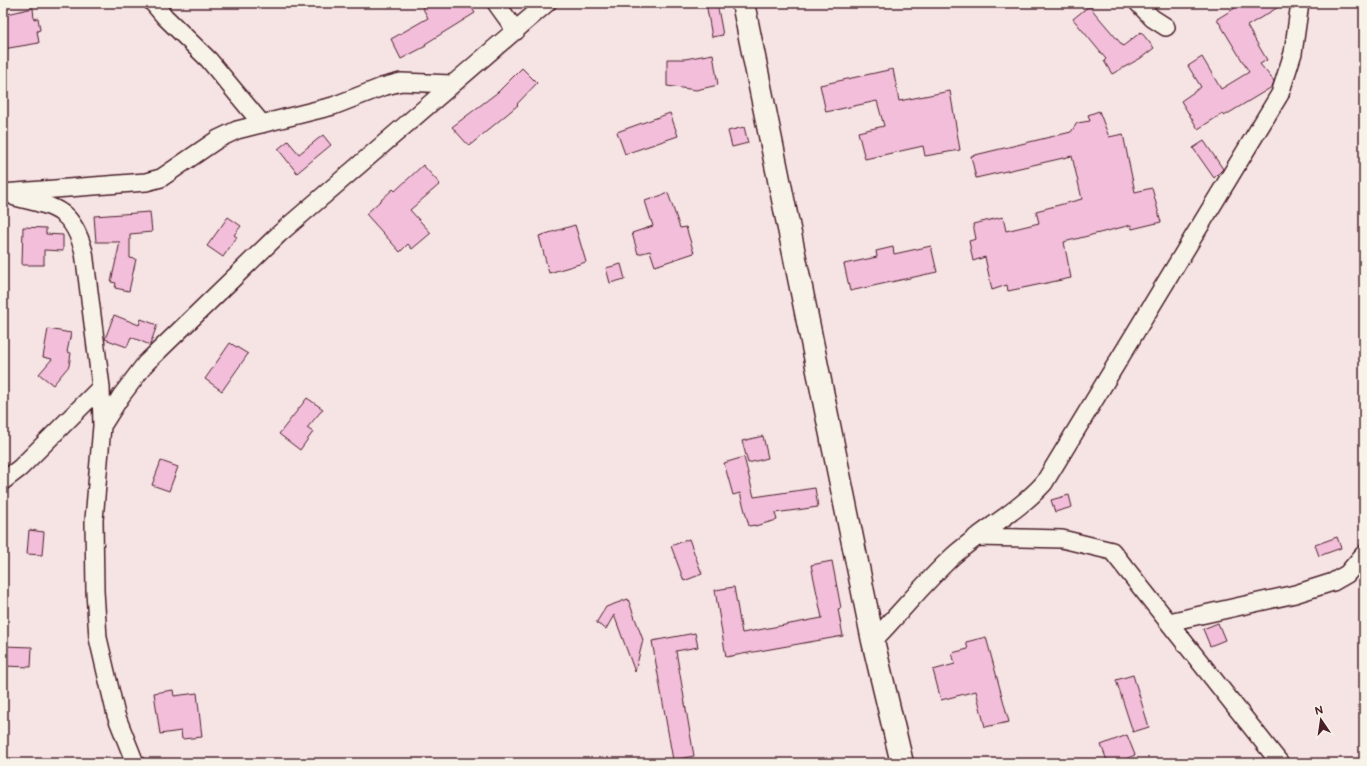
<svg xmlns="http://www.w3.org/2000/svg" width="1367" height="766" viewBox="0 0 1367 766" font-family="'Balsamiq Sans',sans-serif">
<rect width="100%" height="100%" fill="#f6e3e4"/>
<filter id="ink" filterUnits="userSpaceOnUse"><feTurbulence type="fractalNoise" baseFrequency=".025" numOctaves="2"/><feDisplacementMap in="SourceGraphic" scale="8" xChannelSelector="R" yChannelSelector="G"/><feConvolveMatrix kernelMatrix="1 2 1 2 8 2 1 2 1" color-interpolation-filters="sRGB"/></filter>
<g filter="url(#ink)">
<path fill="#f2beda" stroke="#4a1f2b" d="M 420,3 L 469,3 L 475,13 L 425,44 L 426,46 L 401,59 L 391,39 L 428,18 Z
M 706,3 L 717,3 L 723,35 L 712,37 Z
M 1232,3 L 1285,3 L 1247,26 L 1267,60 L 1260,64 L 1274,81 L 1272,87 L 1224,116 L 1222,114 L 1198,129 L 1181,101 L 1201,87 L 1188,66 L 1202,57 L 1221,89 L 1249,72 L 1217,19 L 1235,8 Z
M 1089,6 L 1123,46 L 1141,32 L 1154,48 L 1141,58 L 1112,74 L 1104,61 L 1106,59 L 1073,19 Z
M 33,8 L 34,19 L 38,18 L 40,30 L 37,31 L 39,43 L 3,49 L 3,15 Z
M 713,54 L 718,85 L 696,90 L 667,86 L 667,59 L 685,59 Z
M 522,68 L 537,83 L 517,104 L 518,105 L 469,146 L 452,127 L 498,92 Z
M 893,69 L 899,101 L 950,91 L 960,150 L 925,156 L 923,146 L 865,159 L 858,132 L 884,126 L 877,101 L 826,112 L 820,85 Z
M 1099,111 L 1109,137 L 1123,134 L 1135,192 L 1152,188 L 1161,222 L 1132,229 L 1131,225 L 1064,242 L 1071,278 L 1008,291 L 1007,285 L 992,290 L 985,257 L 973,261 L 969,241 L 976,239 L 973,224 L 1003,217 L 1006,231 L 1039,223 L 1036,211 L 1082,199 L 1072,156 L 976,178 L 971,156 L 1071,132 L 1077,123 L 1090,121 L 1088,115 Z
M 670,113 L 678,136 L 625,154 L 617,132 Z
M 744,127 L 748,143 L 732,147 L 728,131 Z
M 323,135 L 331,145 L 297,173 L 278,149 L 288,141 L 299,154 Z
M 1204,141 L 1223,169 L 1214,178 L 1193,148 Z
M 423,165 L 440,184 L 410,210 L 431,233 L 412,249 L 408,244 L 400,252 L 366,214 L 393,189 L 395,191 Z
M 668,193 L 680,228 L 686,227 L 694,253 L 655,266 L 650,251 L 638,254 L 632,233 L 653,226 L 645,201 Z
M 150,212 L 152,232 L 130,234 L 130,258 L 136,259 L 129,291 L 115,288 L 116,283 L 111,282 L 120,242 L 96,242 L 94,216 Z
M 228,217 L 241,226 L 234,235 L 237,237 L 223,257 L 207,246 Z
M 575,225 L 586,262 L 549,273 L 539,236 Z
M 23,227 L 46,228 L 46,234 L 63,235 L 63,251 L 44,250 L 44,265 L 22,265 Z
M 931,246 L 937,272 L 850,291 L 844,264 L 877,257 L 876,251 L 893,247 L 894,254 Z
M 621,264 L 625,279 L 610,283 L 606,268 Z
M 114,315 L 139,325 L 141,319 L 157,325 L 150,345 L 131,337 L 127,347 L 105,339 Z
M 48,329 L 71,333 L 67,352 L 71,353 L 69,366 L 53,385 L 39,374 L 52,359 L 43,357 Z
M 230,343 L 248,354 L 222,391 L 205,379 Z
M 307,398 L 323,409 L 307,428 L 313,432 L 300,450 L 279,434 Z
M 763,436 L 768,458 L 748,463 L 742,441 Z
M 744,457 L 754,497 L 815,488 L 818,507 L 775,513 L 777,520 L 755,526 L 755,525 L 749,526 L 740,493 L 733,495 L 724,463 Z
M 161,461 L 178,467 L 169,491 L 152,485 Z
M 1069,495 L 1072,507 L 1055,512 L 1051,500 Z
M 29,530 L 44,532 L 42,555 L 27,554 Z
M 1337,537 L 1341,548 L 1319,556 L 1315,545 Z
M 689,539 L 702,574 L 684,581 L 671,546 Z
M 832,561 L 841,608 L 838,609 L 843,636 L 726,657 L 715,590 L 734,587 L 742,633 L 822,618 L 811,565 Z
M 628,599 L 643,640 L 635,672 L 614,615 L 606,629 L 596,623 L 606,607 Z
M 1218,623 L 1225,640 L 1210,646 L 1203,629 Z
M 695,633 L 698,647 L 676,651 L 694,756 L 673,760 L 652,641 Z
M 986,637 L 1009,722 L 985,727 L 976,691 L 941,700 L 933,670 L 955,664 L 952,653 L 968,649 L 966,642 Z
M 3,646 L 32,647 L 31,667 L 3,666 Z
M 1133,675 L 1149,727 L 1133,732 L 1116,680 Z
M 173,690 L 174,696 L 197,693 L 202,737 L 182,739 L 181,731 L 160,734 L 154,693 Z
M 1127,735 L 1135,755 L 1116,763 L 1108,763 L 1101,745 Z"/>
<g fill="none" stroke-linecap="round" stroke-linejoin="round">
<g stroke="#4a1f2b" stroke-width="20">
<path id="street" d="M 153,3 L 165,17 L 209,60 L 262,124
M 496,3 L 516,31
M 1138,3 L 1152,18 L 1166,27
M 3,193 L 146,182 L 161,178 L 218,139 L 237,130 L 333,106 L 382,87 L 401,82 L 452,84
M 15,197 C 55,207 72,208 84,252 L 101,387 L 102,426
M 3,481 L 20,468 L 101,387
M 976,537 L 1062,539 L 1112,551 L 1280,763
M 1169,622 L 1295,594 L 1333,582 L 1347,574 L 1364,554
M 873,641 C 900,613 925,582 953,556 C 982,530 1018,512 1044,483 L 1280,94 L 1293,53 L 1300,3
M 135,763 L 116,715 L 98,638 L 95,591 L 94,520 L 102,426 L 121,396 L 146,363 L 279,234 L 547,3"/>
</g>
<g stroke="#4a1f2b" stroke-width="25">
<path id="secondary" d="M 743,3 L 873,641 L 902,763"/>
</g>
<use href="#street" stroke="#f7f3e8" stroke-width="17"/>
<use href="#secondary" stroke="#f7f3e8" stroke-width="22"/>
</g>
</g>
<rect width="1367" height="766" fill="none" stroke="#f7f3e8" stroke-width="16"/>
<rect x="8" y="8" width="1351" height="750" fill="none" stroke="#4a1f2b" stroke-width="1.5" filter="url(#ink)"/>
<g transform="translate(1321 720) rotate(347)" stroke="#f7f3e8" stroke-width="3" paint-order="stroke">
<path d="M0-3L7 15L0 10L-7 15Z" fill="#4a1f2b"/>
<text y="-6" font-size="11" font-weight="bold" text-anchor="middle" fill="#4a1f2b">N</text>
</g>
</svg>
